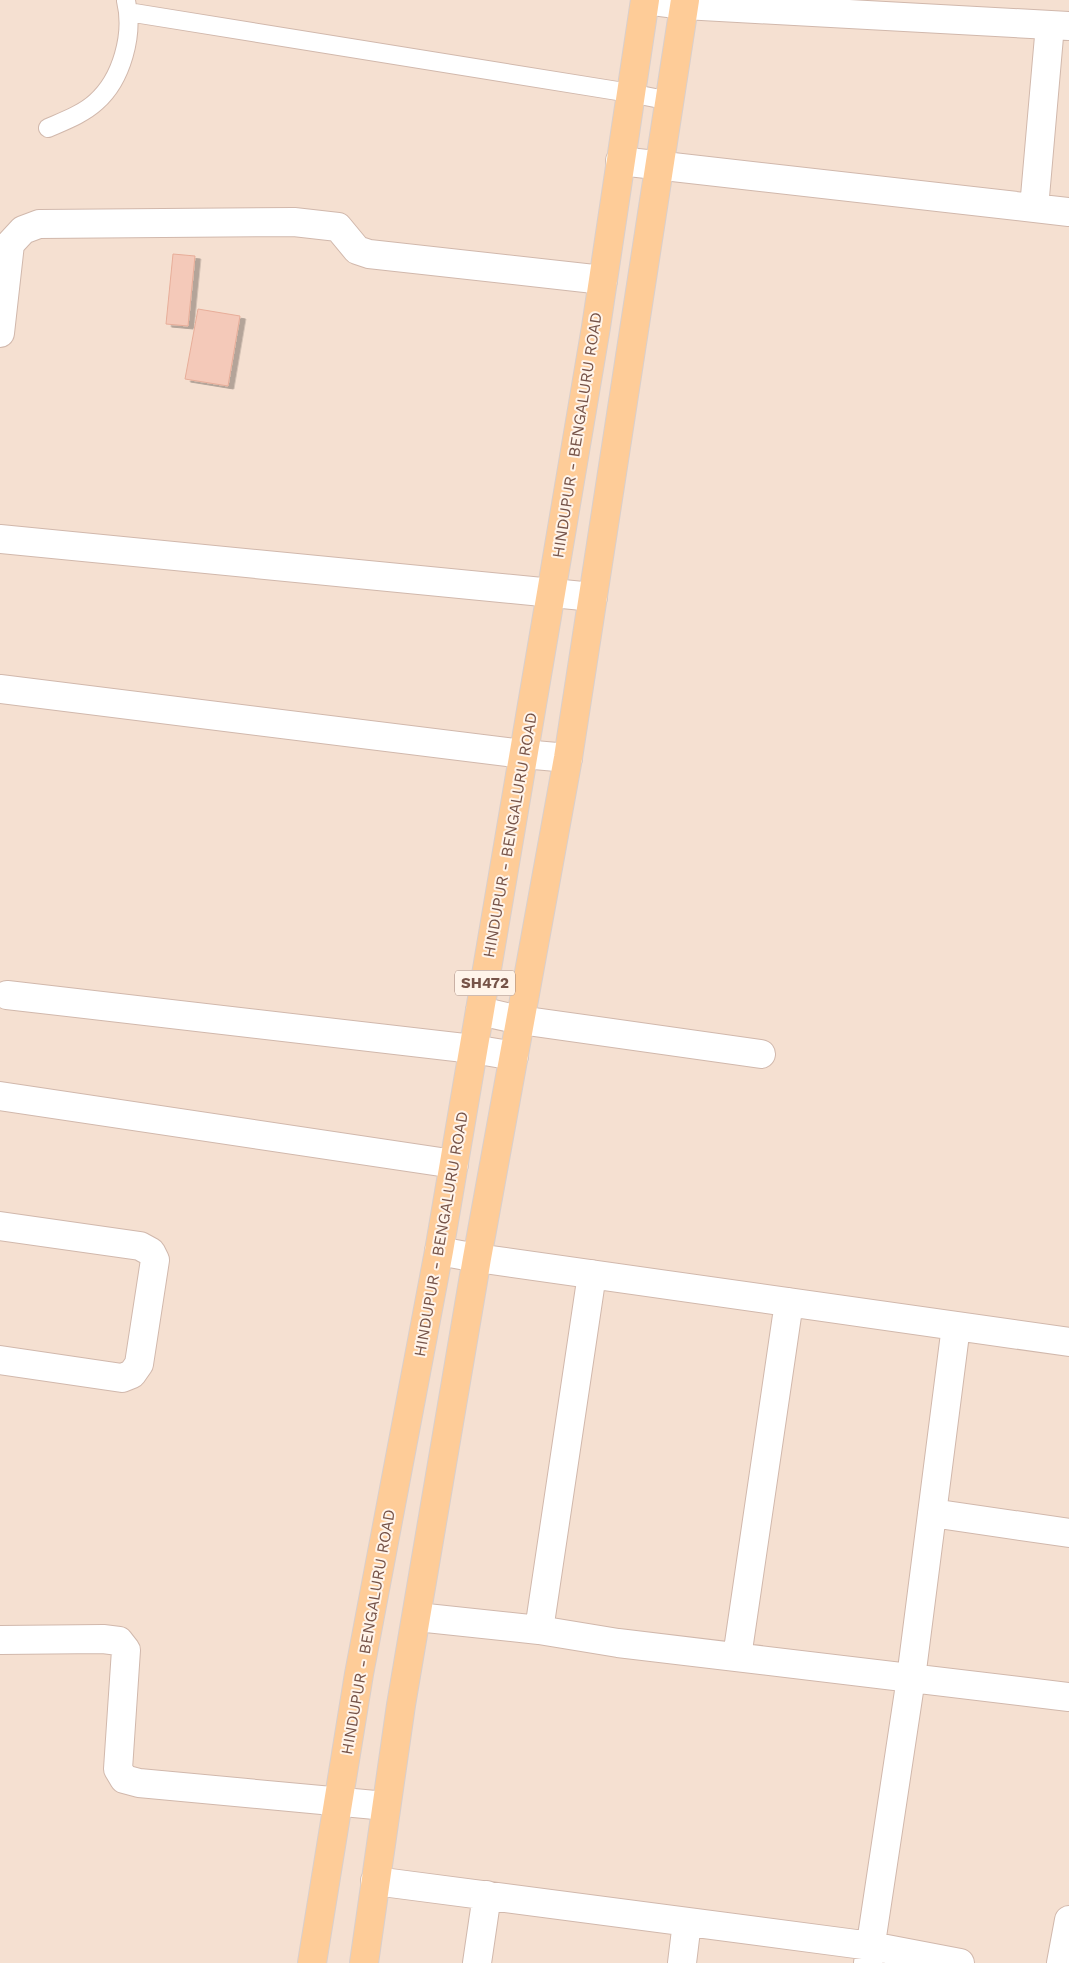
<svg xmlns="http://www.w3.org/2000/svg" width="1069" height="1963" viewBox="0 0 1069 1963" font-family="'Work Sans',sans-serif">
<defs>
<filter id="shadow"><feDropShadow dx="5.5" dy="3" stdDeviation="0" flood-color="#0004"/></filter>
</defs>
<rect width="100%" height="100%" fill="#fdf0e3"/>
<path fill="#f5e0d1" d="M 0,0 L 1069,0 L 1069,1963 L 0,1963 Z"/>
<path fill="#f4c9b9" stroke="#e7ad99" filter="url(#shadow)" d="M 173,254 L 195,256 L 188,326 L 166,324 Z
M 198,309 L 240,316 L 228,386 L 185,379 Z"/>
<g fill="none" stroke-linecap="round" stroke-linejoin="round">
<g stroke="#d1b8ac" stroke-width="20">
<path id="lane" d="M 128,12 L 630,93 L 670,101
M 48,128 C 64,121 83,114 96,102 C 122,79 134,34 126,1"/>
</g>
<g stroke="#d1b8ac" stroke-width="30">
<path id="street" d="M 645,0 L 684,5 L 1069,26
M 620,161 L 1069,212
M 1034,208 L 1050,25
M 0,333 L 10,244 L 23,230 L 39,224 L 294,222 L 338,227 L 357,250 L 369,254 L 603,280
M 0,539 L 593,597
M 0,689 L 523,754 L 568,758
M 7,995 L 473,1049 L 514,1056
M 480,1011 L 520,1020 L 761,1054
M 0,1096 L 454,1164
M 0,1226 L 140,1246 L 151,1252 L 155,1260 L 139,1364 L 132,1374 L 122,1378 L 0,1360
M 439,1251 L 477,1258 L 1069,1342
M 932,1513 L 1069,1533
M 417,1617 L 539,1630 L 618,1643 L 1069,1697
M 539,1630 L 592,1274
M 0,1640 L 103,1639 L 119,1641 L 126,1650 L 118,1769 L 124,1779 L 139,1783 L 386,1806
M 737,1657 L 789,1302
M 375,1881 L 871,1946 L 960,1963
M 477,1963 L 487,1895
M 682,1963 L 687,1922
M 868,1963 L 911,1678 L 956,1326
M 1061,1963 L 1069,1920"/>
</g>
<g stroke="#d9cfcc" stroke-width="30">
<path id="primary" d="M 312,1963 L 359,1674 L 439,1251 L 551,593 L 596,327 L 645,0
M 364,1963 L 401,1705 L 477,1258 L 568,758 L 685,0"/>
</g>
<use href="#lane" stroke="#fff" stroke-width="18"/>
<use href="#street" stroke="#fff" stroke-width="28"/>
<use href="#primary" stroke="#fecc98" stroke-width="28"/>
</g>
<g text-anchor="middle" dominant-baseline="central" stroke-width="4" stroke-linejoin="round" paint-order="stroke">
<rect fill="#fff4ea" stroke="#9f8379" stroke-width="1" x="455" y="970.5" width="60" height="25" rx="4"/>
<g font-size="15" font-weight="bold" fill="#765348">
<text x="485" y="983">SH472</text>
</g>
<g font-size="16" fill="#765348" stroke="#fff4ea">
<text transform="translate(577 435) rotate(-81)">HINDUPUR - BENGALURU ROAD</text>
<text transform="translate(510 835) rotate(-80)">HINDUPUR - BENGALURU ROAD</text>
<text transform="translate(441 1234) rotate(-80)">HINDUPUR - BENGALURU ROAD</text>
<text transform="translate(368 1632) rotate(-80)">HINDUPUR - BENGALURU ROAD</text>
</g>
</g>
</svg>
